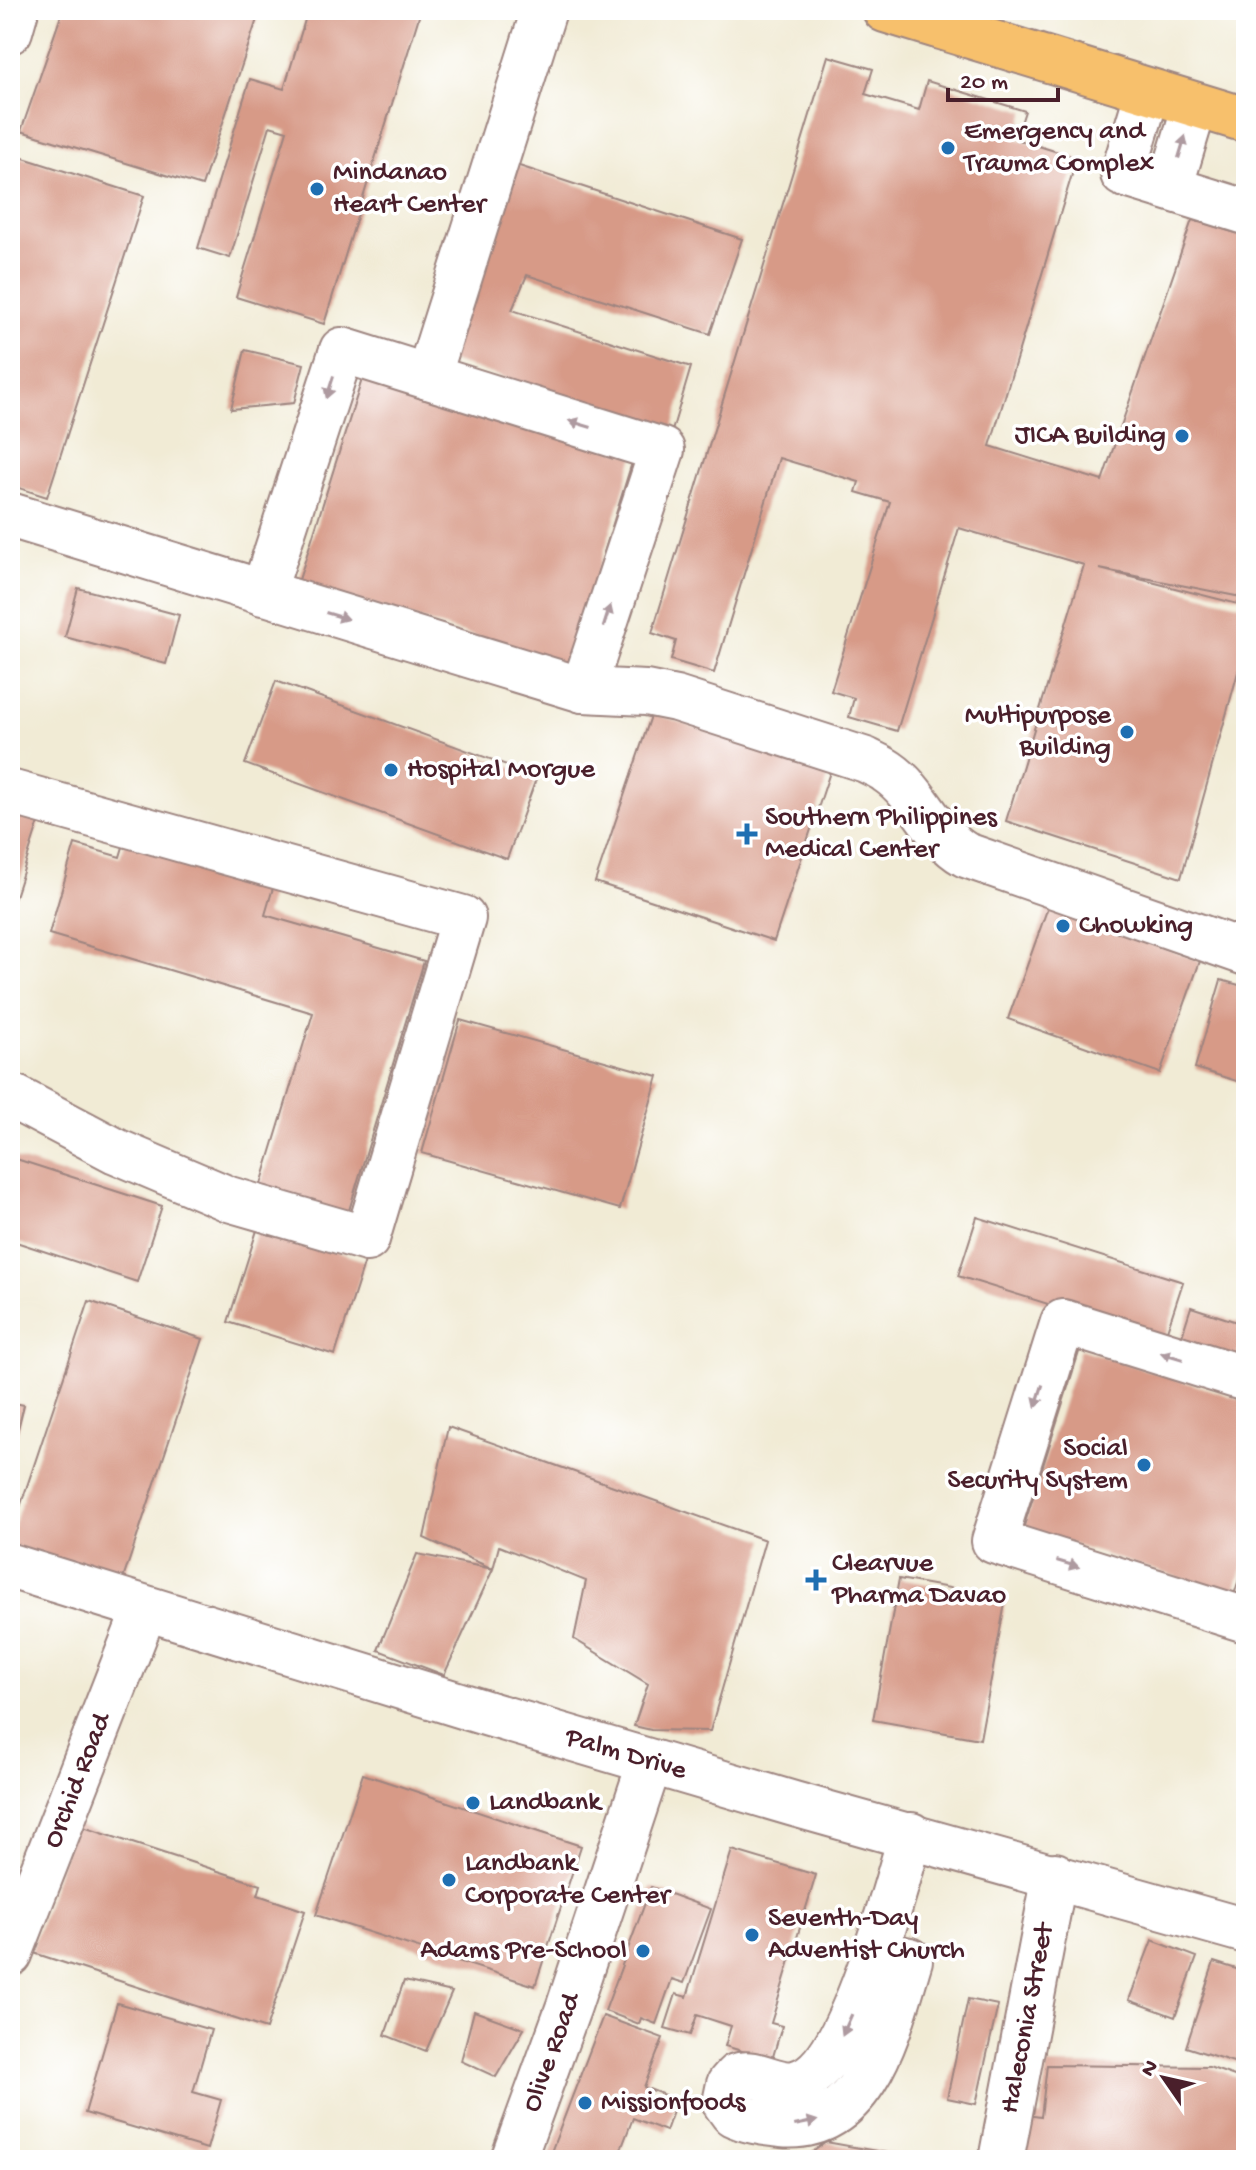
<svg xmlns="http://www.w3.org/2000/svg" width="1256" height="2170" viewBox="0 0 1256 2170" font-family="'Gochi Hand',sans-serif">
<rect width="100%" height="100%" fill="#fff"/>
<filter id="ink" filterUnits="userSpaceOnUse"><feTurbulence type="fractalNoise" baseFrequency=".0125" numOctaves="2"/><feDisplacementMap in="SourceGraphic" scale="16" xChannelSelector="R" yChannelSelector="G"/><feConvolveMatrix kernelMatrix="1 2 1 2 8 2 1 2 1" color-interpolation-filters="sRGB"/></filter>
<filter id="wash" filterUnits="userSpaceOnUse"><feTurbulence type="fractalNoise" baseFrequency=".006" numOctaves="4" result="noise"/><feDisplacementMap in="SourceGraphic" scale="32" xChannelSelector="R" yChannelSelector="G"/><feGaussianBlur stdDeviation="1.8" result="paint"/><feColorMatrix in="noise" values="0 0 0 0 0 0 0 0 0 0 0 0 0 0 0 0 0 1.4 0 .05"/><feComposite in="paint" operator="in"/></filter>
<g filter="url(#wash)">
<rect width="100%" height="100%" fill="#f1ebd5"/>
<g id="blocks">
<path fill="#d79a87" d="M 63,10 L 260,10 L 202,186 L 21,131 Z
M 308,10 L 421,10 L 324,324 L 236,297 L 287,131 L 270,126 L 230,258 L 198,248 L 250,79 L 284,89 Z
M 828,56 L 873,69 L 865,94 L 919,110 L 927,81 L 1025,111 L 1016,139 L 1077,158 L 990,446 L 1102,481 L 1192,220 L 1246,236 L 1246,598 L 1100,569 L 1246,606 L 1246,643 L 1181,878 L 1006,821 L 1084,565 L 959,528 L 897,731 L 849,717 L 854,698 L 831,691 L 890,502 L 856,492 L 859,482 L 779,458 L 714,673 L 671,660 L 676,641 L 652,633 Z
M 17,156 L 144,196 L 47,497 L 10,485 L 10,176 Z
M 507,162 L 742,239 L 710,334 L 527,275 L 512,310 L 691,367 L 672,431 L 448,360 Z
M 245,350 L 304,364 L 294,403 L 231,409 Z
M 364,373 L 634,456 L 569,665 L 298,583 Z
M 78,588 L 179,615 L 166,664 L 65,637 Z
M 276,681 L 537,776 L 507,859 L 245,764 Z
M 652,713 L 830,772 L 774,941 L 595,882 Z
M 10,813 L 39,822 L 11,909 L 10,909 Z
M 128,830 L 277,874 L 265,915 L 424,961 L 347,1217 L 259,1191 L 313,1013 L 49,934 L 75,844 L 120,857 Z
M 1048,907 L 1200,961 L 1160,1073 L 1008,1019 Z
M 1221,980 L 1246,987 L 1246,1084 L 1195,1068 Z
M 460,1020 L 658,1076 L 620,1209 L 422,1153 Z
M 10,1157 L 162,1206 L 137,1282 L 10,1240 Z
M 977,1217 L 1183,1282 L 1164,1340 L 958,1276 Z
M 258,1227 L 365,1261 L 335,1355 L 228,1322 Z
M 89,1301 L 203,1339 L 122,1582 L 10,1545 L 10,1537 Z
M 1191,1307 L 1246,1325 L 1235,1365 L 1178,1348 Z
M 1080,1349 L 1246,1401 L 1246,1557 L 1234,1595 L 1023,1529 Z
M 10,1402 L 24,1405 L 11,1457 L 10,1457 Z
M 448,1427 L 765,1540 L 710,1731 L 651,1730 L 634,1726 L 648,1684 L 574,1639 L 586,1581 L 499,1546 L 493,1569 L 424,1538 Z
M 417,1554 L 493,1569 L 444,1675 L 378,1650 Z
M 899,1579 L 1006,1598 L 980,1739 L 873,1720 Z
M 363,1774 L 581,1846 L 535,1986 L 316,1915 Z
M 74,1824 L 261,1885 L 258,1895 L 305,1911 L 266,2029 L 31,1952 Z
M 732,1850 L 816,1875 L 771,2023 L 782,2026 L 772,2060 L 725,2046 L 731,2026 L 697,2015 L 690,2035 L 665,2028 L 676,1994 L 687,1997 Z
M 651,1887 L 711,1909 L 684,1983 L 672,1979 L 656,2024 L 641,2018 L 639,2024 L 605,2011 Z
M 1152,1940 L 1197,1957 L 1175,2017 L 1129,2000 Z
M 1214,1962 L 1246,1972 L 1246,2066 L 1186,2047 Z
M 404,1981 L 452,1992 L 426,2051 L 385,2035 Z
M 968,1999 L 998,2005 L 976,2104 L 947,2098 Z
M 117,2003 L 211,2030 L 193,2092 L 221,2100 L 207,2149 L 85,2113 Z
M 474,2011 L 524,2029 L 496,2077 L 461,2061 Z
M 603,2016 L 663,2038 L 644,2087 L 677,2100 L 666,2131 L 633,2118 L 617,2160 L 597,2153 L 594,2160 L 548,2160 Z
M 1047,2065 L 1209,2067 L 1246,2080 L 1246,2160 L 1018,2160 L 1027,2115 L 1041,2117 Z
M 826,2142 L 916,2158 L 916,2160 L 802,2160 Z"/>
</g>
</g>
<g filter="url(#ink)">
<use href="#blocks" fill-opacity="0" stroke="#9e8580" stroke-width="2"/>
<g fill="none" stroke-linecap="round" stroke-linejoin="round">
<g stroke="#9e8580" stroke-width="48">
<g id="minor">
<path d="M 10,31 L 16,10"/>
<path d="M 1148,91 L 1123,174 L 1246,212"/>
<path d="M 1170,188 L 1195,105"/>
<path d="M 428,377 L 544,10"/>
<path d="M 10,515 L 583,690 L 646,693 L 676,699 L 866,760 C 873,764 882,767 888,772 C 920,794 931,835 966,855 L 1246,953"/>
<path d="M 263,593 L 342,350 L 662,450 L 583,690"/>
<path d="M 10,792 L 463,918 L 367,1239 L 229,1199 L 116,1151 L 10,1095"/>
<path d="M 1246,1379 L 1063,1322 L 994,1541 L 1246,1620"/>
<path id="s1" d="M 10,1566 L 489,1714 L 794,1804 L 1246,1931"/>
<path d="M 874,1953 L 910,1960 C 890,2025 868,2133 781,2125 C 765,2123 747,2121 733,2114 L 725,2103 L 729,2084 L 736,2076 C 756,2069 776,2087 795,2083 C 851,2071 895,1886 911,1835"/>
<path id="s2" d="M 10,1954 L 145,1609"/>
<path id="s3" d="M 513,2160 L 569,2006 L 650,1762"/>
<path id="s4" d="M 1001,2160 L 1055,1875"/>
</g>
</g>
<g stroke="#9e8580" stroke-width="48">
<path id="major" d="M 885,10 L 1246,120"/>
</g>
<use href="#minor" stroke="#fff" stroke-width="44"/>
<use href="#major" stroke="#f7c06c" stroke-width="44"/>
</g>
<defs><path id="oneway-solid" d="M-6-.8H1V-3.2L6.5 0L1 3.2V.8H-6Z" transform="scale(2)"/></defs>
<g fill="#ae9aa0">
<use href="#oneway-solid" transform="translate(1182 147) rotate(-73)"/>
<use href="#oneway-solid" transform="translate(330 387) rotate(108)"/>
<use href="#oneway-solid" transform="translate(580 424) rotate(-163)"/>
<use href="#oneway-solid" transform="translate(337 616) rotate(17)"/>
<use href="#oneway-solid" transform="translate(607 616) rotate(-72)"/>
<use href="#oneway-solid" transform="translate(1172 1356) rotate(-163)"/>
<use href="#oneway-solid" transform="translate(1039 1396) rotate(108)"/>
<use href="#oneway-solid" transform="translate(1068 1564) rotate(17)"/>
<use href="#oneway-solid" transform="translate(847 2025) rotate(114)"/>
<use href="#oneway-solid" transform="translate(806 2123) rotate(-12)"/>
</g>
</g>
<g fill="#1f6fb2" stroke="#fff" stroke-width="3">
<circle cx="948" cy="148" r="8"/>
<circle cx="317" cy="189" r="8"/>
<circle cx="1182" cy="436" r="8"/>
<circle cx="1127" cy="732" r="8"/>
<circle cx="391" cy="770" r="8"/>
<path d="M743 822h8v8h8v8h-8v8h-8v-8h-8v-8h8z"/>
<circle cx="1063" cy="926" r="8"/>
<circle cx="1144" cy="1465" r="8"/>
<path d="M812 1568h8v8h8v8h-8v8h-8v-8h-8v-8h8z"/>
<circle cx="473" cy="1803" r="8"/>
<circle cx="449" cy="1880" r="8"/>
<circle cx="752" cy="1935" r="8"/>
<circle cx="643" cy="1951" r="8"/>
<circle cx="585" cy="2103" r="8"/>
</g>
<g text-anchor="middle" dominant-baseline="central" stroke-width="7" stroke-linejoin="round" paint-order="stroke">
<g font-size="28" fill="#4a1f2b" stroke="#fff" text-anchor="start">
<text x="964" y="132">Emergency and<tspan x="964" dy="32">Trauma Complex</tspan></text>
<text x="333" y="173">Mindanao<tspan x="333" dy="32">Heart Center</tspan></text>
<text x="1166" y="436" text-anchor="end">JICA Building</text>
<text x="1111" y="716" text-anchor="end">Multipurpose<tspan x="1111" dy="32">Building</tspan></text>
<text x="407" y="770">Hospital Morgue</text>
<text x="765" y="818">Southern Philippines<tspan x="765" dy="32">Medical Center</tspan></text>
<text x="1079" y="926">Chowking</text>
<text x="1128" y="1449" text-anchor="end">Social<tspan x="1128" dy="32">Security System</tspan></text>
<text x="832" y="1564">Clearvue<tspan x="832" dy="32">Pharma Davao</tspan></text>
<text x="489" y="1803">Landbank</text>
<text x="465" y="1864">Landbank<tspan x="465" dy="32">Corporate Center</tspan></text>
<text x="768" y="1919">Seventh-Day<tspan x="768" dy="32">Adventist Church</tspan></text>
<text x="627" y="1951" text-anchor="end">Adams Pre-School</text>
<text x="601" y="2103">Missionfoods</text>
</g>
<g font-size="28" fill="#4a1f2b" stroke="#fff">
<text stroke="none"><textPath href="#s1" startOffset="644">Palm Drive</textPath></text>
<text stroke="none"><textPath href="#s2" startOffset="186">Orchid Road</textPath></text>
<text stroke="none"><textPath href="#s4" startOffset="144">Haleconia Street</textPath></text>
<text stroke="none"><textPath href="#s3" startOffset="114">Olive Road</textPath></text>
</g>
</g>
<rect width="1256" height="2170" fill="none" stroke="#fff" stroke-width="40"/>
<g transform="translate(1164 2078) rotate(304)" stroke="#ffffff" stroke-width="6" paint-order="stroke">
<path d="M0-6L14 30L0 20L-14 30Z" fill="#4a1f2b"/>
<text y="-12" font-size="22" font-weight="bold" text-anchor="middle" fill="#4a1f2b">N</text>
</g>
<path d="M948 88v12h110v-12" fill="none" stroke="#4a1f2b" stroke-width="4"/>
<text x="960" y="88" font-size="24" fill="#4a1f2b" stroke="#ffffff" stroke-width="6" paint-order="stroke">20 m</text>
</svg>
